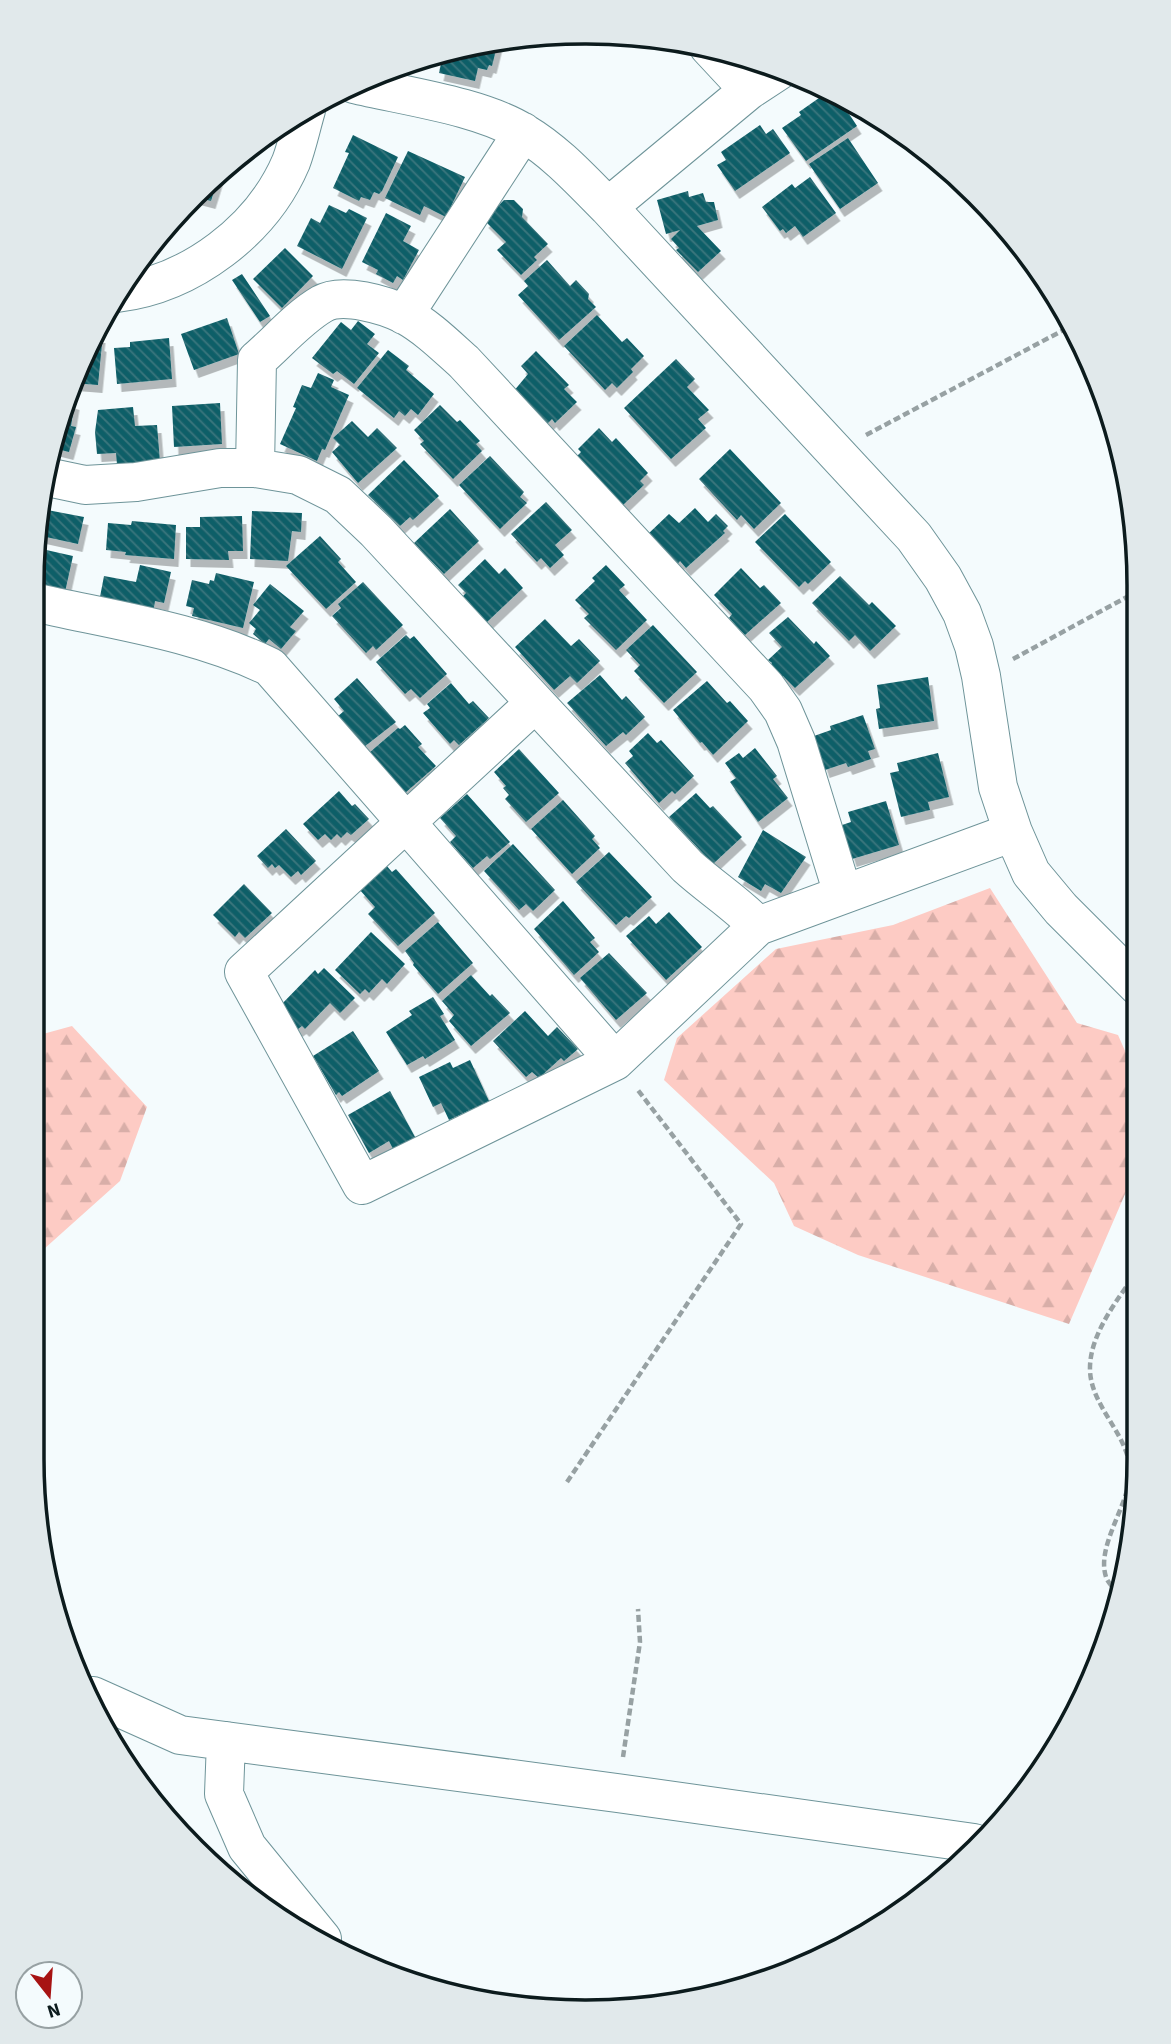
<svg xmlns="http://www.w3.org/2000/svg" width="1171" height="2044" viewBox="0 0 1171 2044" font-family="'Source Sans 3',sans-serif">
<defs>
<pattern id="forest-firs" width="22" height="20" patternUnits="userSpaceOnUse" patternTransform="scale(1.75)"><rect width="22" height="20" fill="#fdcbc4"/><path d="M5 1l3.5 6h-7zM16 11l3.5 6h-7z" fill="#d8aea8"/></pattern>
<pattern id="building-back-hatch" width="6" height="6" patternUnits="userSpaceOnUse" patternTransform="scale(1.75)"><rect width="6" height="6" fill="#115f68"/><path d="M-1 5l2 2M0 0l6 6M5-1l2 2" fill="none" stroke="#3a767d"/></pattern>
<filter id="shadow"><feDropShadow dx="4.5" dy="8" stdDeviation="0" flood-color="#0004"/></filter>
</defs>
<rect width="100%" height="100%" fill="#f4fbfd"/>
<path fill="url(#forest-firs)" d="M 990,888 L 1077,1023 L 1118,1035 L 1137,1078 L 1138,1150 L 1135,1171 L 1069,1324 L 858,1255 L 794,1226 L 774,1183 L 664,1080 L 677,1038 L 776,949 L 893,925 Z
M 72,1026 L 147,1107 L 120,1181 L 44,1249 L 32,1269 L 32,1037 Z"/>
<path fill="url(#building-back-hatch)" filter="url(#shadow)" d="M 493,41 L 498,42 L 492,66 L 489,65 L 487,70 L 478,68 L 475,81 L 439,73 L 441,64 L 435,62 L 437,54 L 477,42 Z
M 829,91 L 836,94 L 857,126 L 806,161 L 782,128 L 801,115 L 799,112 Z
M 888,122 L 893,125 L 917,145 L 911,149 L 900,132 L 897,134 Z
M 760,125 L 766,134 L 773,129 L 790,153 L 735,191 L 717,165 L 726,160 L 721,152 Z
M 353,135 L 398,157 L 382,191 L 379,194 L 374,192 L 370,200 L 361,197 L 359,201 L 333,188 L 349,153 L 345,152 Z
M 848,138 L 878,183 L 840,209 L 809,164 Z
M 408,151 L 465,177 L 446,217 L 424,206 L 420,215 L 385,198 Z
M 220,172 L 211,201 L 192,196 L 193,194 Z
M 810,177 L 836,213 L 803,237 L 795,226 L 786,233 L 783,229 L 780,231 L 762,207 L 792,184 L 795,188 Z
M 688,191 L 689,197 L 703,193 L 706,202 L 714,202 L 718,220 L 697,226 L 721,251 L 698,272 L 676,250 L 679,248 L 671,239 L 680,230 L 666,234 L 657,200 Z
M 504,200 L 514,200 L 523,209 L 522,217 L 548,244 L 534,257 L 537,260 L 521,275 L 497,250 L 506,242 L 484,220 Z
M 329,205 L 346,213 L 349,209 L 367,218 L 342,269 L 297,246 L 311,218 L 320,223 Z
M 386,213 L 411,226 L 403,241 L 419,250 L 403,280 L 397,276 L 393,283 L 376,274 L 378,270 L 362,262 Z
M 285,248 L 313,276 L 282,308 L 253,279 Z
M 547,260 L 570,286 L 576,280 L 589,294 L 588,299 L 596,307 L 559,340 L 518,295 L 528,286 L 524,281 Z
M 242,274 L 270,316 L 260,322 L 232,280 Z
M 597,315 L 622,342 L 627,338 L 644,356 L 631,369 L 633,372 L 617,388 L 612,383 L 605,390 L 564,346 Z
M 227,318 L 239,354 L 194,370 L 181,334 Z
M 358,321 L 375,334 L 367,344 L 379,353 L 354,384 L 337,371 L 333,374 L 312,358 L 341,322 L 351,330 Z
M 97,335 L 101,335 L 100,343 L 102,344 L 98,385 L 73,383 Z
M 169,338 L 172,379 L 117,384 L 114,348 L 130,347 L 130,342 Z
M 388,350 L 409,366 L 406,370 L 434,394 L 418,415 L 411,409 L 405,416 L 399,411 L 394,418 L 357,388 Z
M 536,351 L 569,385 L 564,389 L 577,402 L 555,423 L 552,419 L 545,426 L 513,392 L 528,374 L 521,366 Z
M 676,359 L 695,379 L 687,387 L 709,410 L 698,419 L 706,428 L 671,459 L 624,408 Z
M 318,373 L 334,380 L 331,387 L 349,395 L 325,450 L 322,449 L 317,461 L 280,444 L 296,408 L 293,407 L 302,385 L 311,388 Z
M 65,399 L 75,402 L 71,426 L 76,427 L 69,452 L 53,448 L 61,407 Z
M 220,403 L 222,444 L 174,447 L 172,406 Z
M 440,405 L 457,422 L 460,420 L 480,441 L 476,444 L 482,451 L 453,479 L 420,444 L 424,441 L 414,430 Z
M 133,407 L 135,426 L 157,425 L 160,462 L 117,465 L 116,453 L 97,454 L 95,432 L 98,410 Z
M 352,421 L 368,437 L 377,428 L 397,448 L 358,483 L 332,452 L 340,445 L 333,438 Z
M 599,428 L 612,442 L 616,438 L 648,473 L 640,481 L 644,485 L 623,505 L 597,477 L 574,459 L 581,452 L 578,449 Z
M 730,449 L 781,503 L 754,529 L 741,515 L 737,520 L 699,479 Z
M 490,456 L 524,492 L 520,497 L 527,503 L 500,529 L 459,485 Z
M 404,460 L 439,496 L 413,520 L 410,517 L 400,526 L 368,495 Z
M 546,502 L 572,530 L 555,545 L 564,555 L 550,568 L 541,558 L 537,562 L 511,534 Z
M 695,508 L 708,522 L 716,514 L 728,526 L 723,531 L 725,533 L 686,568 L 680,561 L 677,565 L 648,534 L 669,514 L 679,523 Z
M 42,509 L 84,517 L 78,544 L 37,535 Z
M 450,509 L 479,541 L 444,574 L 414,543 Z
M 252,511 L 302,513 L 301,532 L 292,531 L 288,561 L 250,559 Z
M 785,514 L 831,562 L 808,584 L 805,581 L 799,587 L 755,542 Z
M 242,516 L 243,551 L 228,551 L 229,560 L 186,559 L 186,527 L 200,527 L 200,517 Z
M 132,521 L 176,525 L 174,559 L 125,555 L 126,552 L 106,550 L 108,523 L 131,525 Z
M 320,536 L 341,559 L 338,562 L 356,582 L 326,609 L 286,566 Z
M 33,547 L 73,556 L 65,592 L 33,586 Z
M 485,559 L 499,574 L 505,568 L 523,588 L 487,622 L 463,596 L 466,593 L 458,585 Z
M 140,565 L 171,572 L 164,603 L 155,601 L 153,614 L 99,602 L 104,576 L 136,582 Z
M 606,565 L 625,585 L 619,590 L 647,620 L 616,650 L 584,618 L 589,614 L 575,600 L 595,581 L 592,578 Z
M 741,568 L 760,588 L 764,585 L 781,603 L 745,635 L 729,618 L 732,614 L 714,595 Z
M 216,573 L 254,582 L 243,628 L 192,616 L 194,608 L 186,606 L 192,580 L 209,584 L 210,580 L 214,581 Z
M 840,576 L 869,605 L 872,602 L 896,626 L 870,651 L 855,635 L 849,641 L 812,603 Z
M 363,582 L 403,625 L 376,650 L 373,646 L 366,653 L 332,616 L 341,608 L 338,604 Z
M 270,584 L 304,611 L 290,627 L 296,631 L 281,649 L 269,639 L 265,644 L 253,634 L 256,629 L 249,623 L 260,610 L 253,605 Z
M 788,617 L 814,644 L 816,641 L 830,656 L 795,688 L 783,676 L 779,680 L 767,668 L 772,663 L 768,660 L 782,647 L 769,633 Z
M 545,619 L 571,646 L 579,639 L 600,661 L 577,683 L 570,676 L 554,690 L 515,647 Z
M 653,625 L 697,672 L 664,703 L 634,671 L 640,665 L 626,650 Z
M 406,635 L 410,639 L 414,636 L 447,674 L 420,698 L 411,689 L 405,694 L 376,662 Z
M 600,675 L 622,700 L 626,696 L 645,717 L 626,735 L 623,732 L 606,746 L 567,703 Z
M 928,677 L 934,721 L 879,729 L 876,709 L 880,708 L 877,685 Z
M 357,678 L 396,722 L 364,747 L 337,717 L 344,711 L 334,699 Z
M 707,681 L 727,703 L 730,701 L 748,721 L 713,755 L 702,742 L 700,743 L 673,710 Z
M 451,683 L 469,704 L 473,701 L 489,718 L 459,745 L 454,740 L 450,744 L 423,713 L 430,708 L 427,704 Z
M 863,715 L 875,749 L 868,751 L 871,759 L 848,767 L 846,763 L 825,770 L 814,736 L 831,730 L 830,726 Z
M 405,725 L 422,744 L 418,747 L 436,766 L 405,793 L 369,753 L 398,728 L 400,729 Z
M 648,733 L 657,743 L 661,740 L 694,776 L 675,794 L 672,791 L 659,803 L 625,763 L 633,756 L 629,751 Z
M 755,748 L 777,776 L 773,779 L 788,798 L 758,822 L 730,782 L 736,778 L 725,763 L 739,753 L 743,758 Z
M 519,749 L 559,793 L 526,822 L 505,799 L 509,795 L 503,788 L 506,786 L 494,772 Z
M 938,753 L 949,797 L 928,802 L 930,810 L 901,817 L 890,773 L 899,771 L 897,763 Z
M 339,791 L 352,806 L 355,804 L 369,819 L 351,835 L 347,832 L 341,838 L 337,834 L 331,840 L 325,834 L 318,840 L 303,824 Z
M 696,793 L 710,808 L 713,806 L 742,837 L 713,864 L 669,817 Z
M 467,794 L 510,842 L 490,859 L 487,856 L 473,868 L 450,842 L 456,836 L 440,818 Z
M 563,800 L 595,836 L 592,839 L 600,848 L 572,874 L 531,829 Z
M 886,801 L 899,845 L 852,859 L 842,825 L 851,822 L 848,812 Z
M 286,829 L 316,861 L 301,875 L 298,871 L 291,877 L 279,865 L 275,868 L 272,864 L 268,868 L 257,856 Z
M 763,830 L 806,857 L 781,893 L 765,884 L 761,891 L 738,877 Z
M 513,844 L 555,890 L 533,911 L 526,904 L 519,910 L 484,871 Z
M 609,852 L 652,897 L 629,918 L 626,916 L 616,925 L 576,882 Z
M 386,865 L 392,872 L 396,869 L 435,913 L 398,946 L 368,914 L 375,907 L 359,889 Z
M 244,884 L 272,913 L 245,938 L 239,932 L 235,937 L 213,915 Z
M 563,901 L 595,938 L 590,942 L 599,952 L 574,975 L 534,929 Z
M 669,912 L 702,947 L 666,980 L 626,936 L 649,916 L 656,924 Z
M 438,922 L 473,963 L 438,994 L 413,965 L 414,963 L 405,951 Z
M 371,932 L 405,964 L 387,984 L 382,979 L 369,993 L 365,989 L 360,994 L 335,970 Z
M 609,953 L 647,993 L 616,1020 L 580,978 Z
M 324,968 L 355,998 L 340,1013 L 330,1003 L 305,1029 L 302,1026 L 298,1029 L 277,1009 L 315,970 L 318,974 Z
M 471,975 L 490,996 L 492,994 L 510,1013 L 471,1046 L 449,1021 L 454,1015 L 442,1001 Z
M 433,997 L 444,1014 L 440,1016 L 455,1040 L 425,1059 L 423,1056 L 407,1065 L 386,1032 L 412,1015 L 409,1011 Z
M 525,1011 L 548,1036 L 557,1027 L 578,1049 L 564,1061 L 561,1058 L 539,1078 L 532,1072 L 526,1077 L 493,1041 Z
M 353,1031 L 379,1071 L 342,1096 L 339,1092 L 336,1095 L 313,1056 Z
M 470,1060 L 489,1101 L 449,1120 L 441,1103 L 433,1107 L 419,1077 L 450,1062 L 453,1068 Z
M 390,1091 L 415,1137 L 393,1149 L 389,1141 L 369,1153 L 348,1115 Z"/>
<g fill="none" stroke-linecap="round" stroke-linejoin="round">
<g stroke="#6e9499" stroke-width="40">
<path id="minor" d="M 709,47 L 749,90
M 354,84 C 404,96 481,106 524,133 C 556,152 581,180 608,207 L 914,537 L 943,578 L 962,613 L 974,646 L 981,676 L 998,787 L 1013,832 L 1031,873 L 1061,909 L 1138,986
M 608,207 L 749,90 L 781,69
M 117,293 C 191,284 262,230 291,162 C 297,146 301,127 306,110
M 404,315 L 523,132
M 255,468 L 257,360 C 278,342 298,318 322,304 C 342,292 386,305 405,315 C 427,327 446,346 464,362 L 766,687 L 783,711 L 796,741 L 843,894
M 47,477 L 85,485 L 136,482 L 220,468 L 255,468 L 298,475 L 338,495 L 376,531 L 687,866 C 710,887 736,903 758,926
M 33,602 C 112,620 196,631 270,667 L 615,1061
M 535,703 L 244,972 L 362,1185 L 615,1061 L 758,926 L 1013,832
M 93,1696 L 180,1735 L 617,1793 L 974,1843
M 226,1741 L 224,1794 L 247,1847 L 322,1939"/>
</g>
<path stroke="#97a1a3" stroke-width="4.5" stroke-dasharray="7 3.5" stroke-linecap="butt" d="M 866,435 L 1073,325
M 1013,659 L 1138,591
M 567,1482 L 741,1224 L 637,1089
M 1118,1594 C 1115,1589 1108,1583 1106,1577 C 1096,1546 1128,1507 1130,1474 C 1131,1436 1091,1408 1090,1370 C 1089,1334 1119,1298 1138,1270
M 623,1757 L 640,1642 L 638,1609"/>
<use href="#minor" stroke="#fff" stroke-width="38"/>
</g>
<path d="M0 0H1171V2044H0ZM585 44H586A541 541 0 0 1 1127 585V1459A541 541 0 0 1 586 2000H585A541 541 0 0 1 44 1459V585A541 541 0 0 1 585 44Z" fill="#e1e9eb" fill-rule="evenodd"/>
<path fill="none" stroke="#0c1b1d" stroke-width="3.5" d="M585 44H586A541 541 0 0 1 1127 585V1459A541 541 0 0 1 586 2000H585A541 541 0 0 1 44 1459V585A541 541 0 0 1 585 44Z"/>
<g transform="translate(49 1995) rotate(163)"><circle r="33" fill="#f4fbfd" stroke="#97a1a3" stroke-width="2"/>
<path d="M0-5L12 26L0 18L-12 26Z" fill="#a71313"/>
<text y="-10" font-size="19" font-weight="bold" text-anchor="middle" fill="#0c1b1d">N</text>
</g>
</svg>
